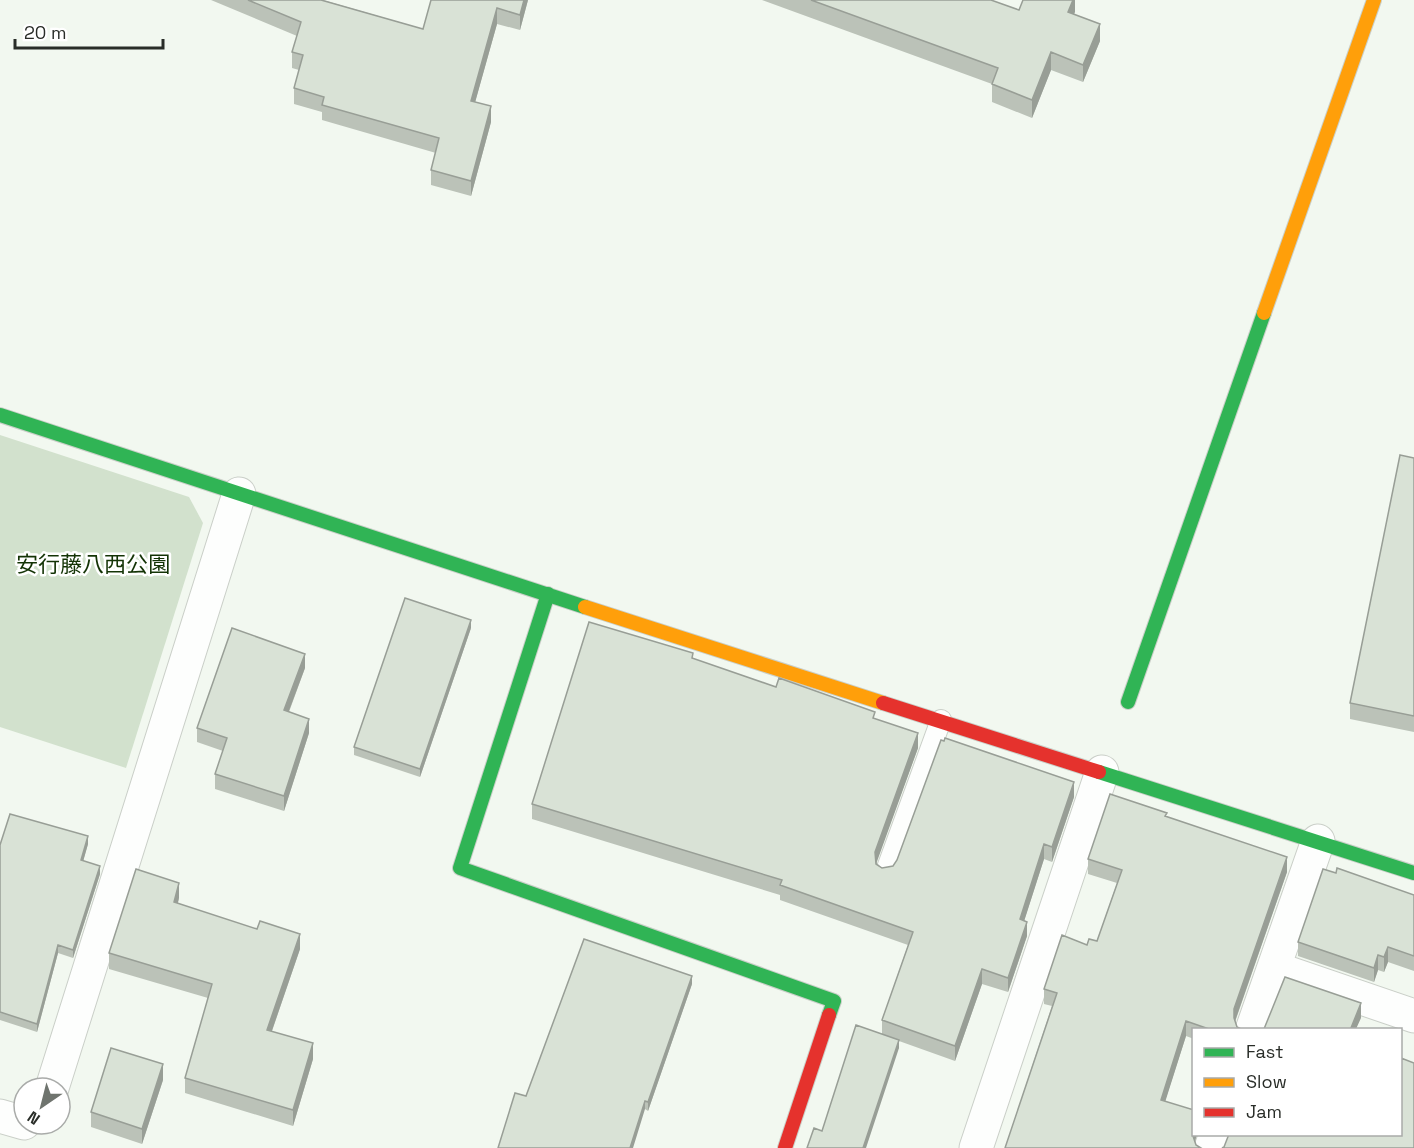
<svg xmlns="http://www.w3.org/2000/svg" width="1414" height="1148" viewBox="0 0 1414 1148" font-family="'Space Grotesk','Noto Sans JP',sans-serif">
<rect width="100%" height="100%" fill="#f2f8f0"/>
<path fill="#d2e1cd" d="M 0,435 L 189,497 L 203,523 L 126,768 L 0,727 Z"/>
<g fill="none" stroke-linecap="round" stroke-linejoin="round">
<g stroke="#cacfc8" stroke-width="22">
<path id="lane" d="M 886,871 L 941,720"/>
</g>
<g stroke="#cacfc8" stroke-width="35">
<path id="street" d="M 1274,968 L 1414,1016
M 1252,1030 L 1318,841
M 52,1088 L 239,494
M 0,1116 L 24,1123
M 976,1148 L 1102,772
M 1211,1148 L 1216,1134"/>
</g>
<g stroke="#cacfc8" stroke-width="16">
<path id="fast" d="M 0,415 L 585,607
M 548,594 L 460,868 L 834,1001 L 829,1015
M 1128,702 L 1264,313
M 1099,772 L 1414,873"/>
</g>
<g stroke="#cacfc8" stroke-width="16">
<path id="slow" d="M 1264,313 L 1374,0
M 585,607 L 883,703"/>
</g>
<g stroke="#cacfc8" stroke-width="16">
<path id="jam" d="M 883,703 L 1099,772
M 785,1148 L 829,1015"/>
</g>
<use href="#lane" stroke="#fdfefd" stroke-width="20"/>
<use href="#street" stroke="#fdfefd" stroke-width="33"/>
<use href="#fast" stroke="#30b455" stroke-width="14"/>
<use href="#slow" stroke="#ff9f0a" stroke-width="14"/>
<use href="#jam" stroke="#e5322d" stroke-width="14"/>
</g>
<path fill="#bbc2b8" d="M 211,0 L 323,0 L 423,29 L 528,0 L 520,30 L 497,24 L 475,102 L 491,122 L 471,196 L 431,185 L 431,170 L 436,153 L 322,120 L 322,112 L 294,104 L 294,88 L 299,70 L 292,68 L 292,52 L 297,36 Z
M 762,0 L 991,0 L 1019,10 L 1075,0 L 1074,14 L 1100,41 L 1083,82 L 1051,70 L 1032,118 L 992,102 L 992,84 Z
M 1414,458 L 1414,732 L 1350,719 L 1350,703 Z
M 471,628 L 420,777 L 354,755 L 354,747 Z
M 693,659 L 776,687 L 875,719 L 918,748 L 876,862 L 882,868 L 893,866 L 1074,797 L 1052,862 L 1044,859 L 1024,921 L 1027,936 L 1008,992 L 982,984 L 955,1061 L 899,1041 L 899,1048 L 822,1131 L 882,1034 L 882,1020 L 908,945 L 780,900 L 780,895 L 532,819 L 532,804 Z
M 305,668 L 289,712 L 309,733 L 284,811 L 215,789 L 215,774 L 223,751 L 197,742 L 197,728 Z
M 1167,817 L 1287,872 L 1235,1022 L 1237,1027 L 1241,1029 L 1194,1029 L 1194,1039 L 1186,1036 L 1165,1101 L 1194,1134 L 1197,1134 L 1195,1142 L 1005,1148 L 1052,1006 L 1044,1004 L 1044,989 L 1087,945 L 1097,941 L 1117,883 L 1088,874 L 1088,859 Z
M 88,844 L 83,861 L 100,874 L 73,958 L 58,953 L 37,1032 L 0,1020 L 0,845 Z
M 1336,873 L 1414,895 L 1414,971 L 1388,962 L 1384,972 L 1378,970 L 1374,982 L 1298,956 L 1298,942 Z
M 179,898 L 178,903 L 300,949 L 272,1031 L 313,1059 L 293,1126 L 185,1093 L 185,1078 L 208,998 L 109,969 L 109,953 Z
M 692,984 L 648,1111 L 645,1109 L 526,1096 Z
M 163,1080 L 142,1144 L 91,1127 L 91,1112 Z"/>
<path fill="#989e96" d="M 524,0 L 528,0 L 520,30 L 520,15 Z
M 1073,0 L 1075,0 L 1075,12 L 1068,29 L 1068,12 Z
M 497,8 L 497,24 L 471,117 L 471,101 Z
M 1100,24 L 1100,41 L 1083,82 L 1083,65 Z
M 1051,52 L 1051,70 L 1032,118 L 1032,100 Z
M 491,106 L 491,122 L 471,196 L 471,181 Z
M 471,620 L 471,628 L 420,777 L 420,769 Z
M 305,654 L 305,668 L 284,724 L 284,710 Z
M 309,719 L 309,733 L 284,811 L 284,796 Z
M 918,733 L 918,748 L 875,867 L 875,852 Z
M 1074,782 L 1074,797 L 1052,862 L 1052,847 Z
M 88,836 L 88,844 L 81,869 L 81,860 Z
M 1044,844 L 1044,859 L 1020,934 L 1020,919 Z
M 1287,857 L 1287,872 L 1234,1024 L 1234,1009 Z
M 100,866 L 100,874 L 73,958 L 73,950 Z
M 179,883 L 179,898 L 174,917 L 174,902 Z
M 1027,922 L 1027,936 L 1008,992 L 1008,978 Z
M 300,934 L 300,949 L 267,1045 L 267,1030 Z
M 58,945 L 58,953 L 37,1032 L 37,1024 Z
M 1388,947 L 1388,962 L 1384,972 L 1384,957 Z
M 1378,955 L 1378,970 L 1374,982 L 1374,968 Z
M 982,969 L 982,984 L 955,1061 L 955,1046 Z
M 692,976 L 692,984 L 648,1111 L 648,1102 Z
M 1361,1003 L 1361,1018 L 1356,1029 L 1351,1028 Z
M 1186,1021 L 1186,1036 L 1161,1115 L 1161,1100 Z
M 899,1040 L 899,1048 L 866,1148 L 863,1148 Z
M 313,1043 L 313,1059 L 293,1126 L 293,1110 Z
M 163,1064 L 163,1080 L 142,1144 L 142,1129 Z
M 645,1101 L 645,1109 L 633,1148 L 630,1148 Z
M 1194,1132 L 1194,1134 L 1197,1134 L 1193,1148 L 1193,1136 Z"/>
<path fill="#d9e2d6" stroke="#989e96" stroke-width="1.5" d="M 248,0 L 321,0 L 423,29 L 431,0 L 524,0 L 520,15 L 497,8 L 471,101 L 491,106 L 471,181 L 431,170 L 439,138 L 322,105 L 324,97 L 294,88 L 303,55 L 292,52 L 301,22 Z
M 811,0 L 991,0 L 1019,10 L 1023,0 L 1073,0 L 1068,12 L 1100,24 L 1083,65 L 1051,52 L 1032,100 L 992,84 L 998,68 Z
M 1400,455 L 1414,458 L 1414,716 L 1350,703 Z
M 405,598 L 471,620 L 420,769 L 354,747 Z
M 589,622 L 693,653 L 692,658 L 776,687 L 779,678 L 875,712 L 873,718 L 918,733 L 875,852 L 876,864 L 882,868 L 893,866 L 897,860 L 941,740 L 944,741 L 945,738 L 1074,782 L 1052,847 L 1044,844 L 1020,919 L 1027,922 L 1008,978 L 982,969 L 955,1046 L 882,1020 L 913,932 L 780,885 L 782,880 L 532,804 Z
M 232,628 L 305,654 L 284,710 L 309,719 L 284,796 L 215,774 L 227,738 L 197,728 Z
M 1110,794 L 1167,813 L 1165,816 L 1287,857 L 1234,1009 L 1234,1018 L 1237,1027 L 1241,1029 L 1209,1029 L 1186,1021 L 1161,1100 L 1194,1110 L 1194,1132 L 1193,1136 L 1196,1145 L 1201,1148 L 1005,1148 L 1057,993 L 1044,989 L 1062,935 L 1087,945 L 1089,939 L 1097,941 L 1122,870 L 1088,859 Z
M 10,814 L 88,836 L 81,860 L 100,866 L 73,950 L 58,945 L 37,1024 L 0,1012 L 0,845 Z
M 1337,868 L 1414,895 L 1414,956 L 1388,947 L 1384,957 L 1378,955 L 1374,968 L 1298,942 L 1323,869 L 1336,873 Z
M 136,869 L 179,883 L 174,902 L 257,929 L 260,921 L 300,934 L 267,1030 L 313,1043 L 293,1110 L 185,1078 L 212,984 L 109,953 Z
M 584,939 L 692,976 L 648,1102 L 645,1101 L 630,1148 L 498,1148 L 515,1093 L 526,1096 Z
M 1285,977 L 1361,1003 L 1351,1028 L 1357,1029 L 1264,1029 Z
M 856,1025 L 899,1040 L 863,1148 L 807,1148 L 814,1128 L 822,1131 Z
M 111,1048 L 163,1064 L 142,1129 L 91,1112 Z
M 1401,1058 L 1414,1063 L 1414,1148 L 1222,1148 L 1224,1147 L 1229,1134 L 1401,1134 Z"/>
<g text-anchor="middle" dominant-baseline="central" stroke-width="5" stroke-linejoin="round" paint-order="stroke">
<g font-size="22" fill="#133305" stroke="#fff">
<text x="93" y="564">安行藤八西公園</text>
</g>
</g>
<rect x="1192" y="1028" width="210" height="108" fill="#ffffff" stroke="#a9aba9" stroke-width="1.5"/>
<rect x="1204" y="1048" width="30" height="9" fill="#30b455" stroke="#a9aba9" stroke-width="1.5"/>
<text x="1246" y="1058" font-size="18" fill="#292d28">Fast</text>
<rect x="1204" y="1078" width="30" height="9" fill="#ff9f0a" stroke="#a9aba9" stroke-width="1.5"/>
<text x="1246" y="1088" font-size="18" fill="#292d28">Slow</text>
<rect x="1204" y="1108" width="30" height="9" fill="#e5322d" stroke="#a9aba9" stroke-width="1.5"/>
<text x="1246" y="1118" font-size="18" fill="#292d28">Jam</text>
<g transform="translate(42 1106) rotate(215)"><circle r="28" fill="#ffffff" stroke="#a9aba9" stroke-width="1.5"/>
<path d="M0-4.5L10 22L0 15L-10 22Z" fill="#6f746e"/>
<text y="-9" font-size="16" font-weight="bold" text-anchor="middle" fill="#292d28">N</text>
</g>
<path d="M15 39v9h148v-9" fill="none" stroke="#292d28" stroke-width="3"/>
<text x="24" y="39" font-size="18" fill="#292d28" stroke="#ffffff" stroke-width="4.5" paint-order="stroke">20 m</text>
</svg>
